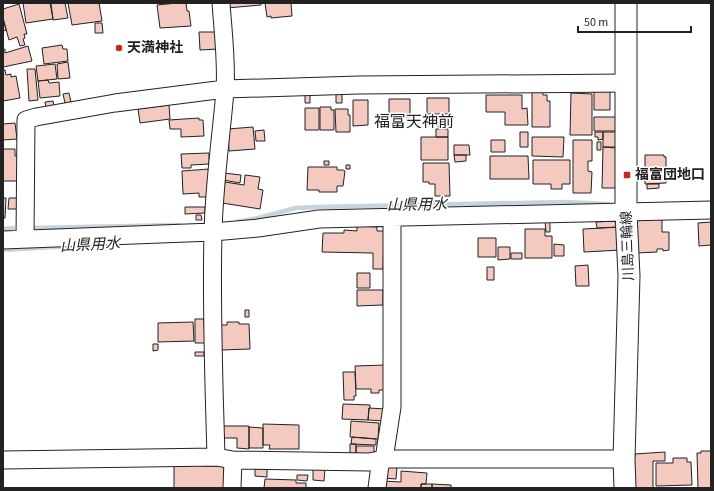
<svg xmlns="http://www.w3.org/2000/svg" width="714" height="491" viewBox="0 0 714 491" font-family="'Source Sans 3','Noto Sans JP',sans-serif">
<rect width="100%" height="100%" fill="#fff"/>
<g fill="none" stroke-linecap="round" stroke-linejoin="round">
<path stroke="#c7d3dd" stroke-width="4.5" d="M 237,222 L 258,218 L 296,208 L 316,207 L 566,202 L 608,204
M 30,228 L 179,225
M 3,229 L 13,228
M 3,250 L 90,245"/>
</g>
<path fill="#f3c9c0" stroke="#222" d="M 23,3 L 50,3 L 53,19 L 26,23 Z
M 51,3 L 65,3 L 68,18 L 53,20 Z
M 68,3 L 99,3 L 102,21 L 72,25 Z
M 177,3 L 186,3 L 187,11 L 189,11 L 191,26 L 160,28 L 157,5 Z
M 227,3 L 261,3 L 261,5 L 227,8 Z
M 265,3 L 291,3 L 292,16 L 271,18 L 271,16 L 267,17 Z
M 19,4 L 27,34 L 24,34 L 25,38 L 23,39 L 25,45 L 20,46 L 17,37 L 9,40 L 3,18 L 3,9 Z
M 3,18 L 6,30 L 3,31 Z
M 95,23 L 102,23 L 103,33 L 95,33 Z
M 199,32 L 218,32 L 218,49 L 200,50 Z
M 62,45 L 63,49 L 67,49 L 68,61 L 44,64 L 42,48 Z
M 28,46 L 32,61 L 3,67 L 3,50 L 5,49 L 5,53 Z
M 68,62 L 70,78 L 58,79 L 57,64 Z
M 55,64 L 57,79 L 38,81 L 36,66 Z
M 27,69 L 35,69 L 38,100 L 29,101 Z
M 3,70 L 5,70 L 6,75 L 11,74 L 11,77 L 16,76 L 20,98 L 3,101 Z
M 48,80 L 49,83 L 59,82 L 60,96 L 40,98 L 38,81 Z
M 532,89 L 542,89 L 543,95 L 547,95 L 547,101 L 550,101 L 550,127 L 532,127 Z
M 594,90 L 610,90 L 610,110 L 594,110 Z
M 305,92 L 310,92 L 310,103 L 305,103 Z
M 336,92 L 342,92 L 342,103 L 336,103 Z
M 69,93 L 71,102 L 65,103 L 63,94 Z
M 571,93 L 592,94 L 592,135 L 570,135 Z
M 486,95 L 522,95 L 522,109 L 527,108 L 528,125 L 505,125 L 505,112 L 486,112 Z
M 427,98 L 449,98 L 449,114 L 427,114 Z
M 389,99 L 410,99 L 410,117 L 389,117 Z
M 353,100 L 368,100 L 368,125 L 353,126 Z
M 53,101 L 54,106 L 46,108 L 45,102 Z
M 169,105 L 170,119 L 140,123 L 138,109 Z
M 320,107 L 331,107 L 331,110 L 334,110 L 334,130 L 320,130 Z
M 305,108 L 319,108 L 319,130 L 305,130 Z
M 335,109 L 348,109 L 348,115 L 350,115 L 350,132 L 336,132 Z
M 594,117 L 619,117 L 619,131 L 594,131 Z
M 199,118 L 199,120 L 203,120 L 204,136 L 181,137 L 181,129 L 170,129 L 169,120 Z
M 438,122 L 446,122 L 446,128 L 438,127 Z
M 15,123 L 17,139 L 3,140 L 3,124 Z
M 253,127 L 255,149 L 229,151 L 228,129 Z
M 436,129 L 448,129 L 448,137 L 436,137 Z
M 264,130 L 265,141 L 256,141 L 255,131 Z
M 520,132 L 528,132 L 528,147 L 520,147 Z
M 595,132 L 603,132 L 603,139 L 598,140 L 598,137 L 595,137 Z
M 603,132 L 619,132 L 619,147 L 603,147 Z
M 421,137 L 448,137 L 448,160 L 421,160 Z
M 532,137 L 564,137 L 563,157 L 532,156 Z
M 491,140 L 505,140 L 505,152 L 491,152 Z
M 573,140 L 592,140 L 592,161 L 588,161 L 588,171 L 592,172 L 591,193 L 573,193 Z
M 597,142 L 601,142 L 601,150 L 597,150 Z
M 454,145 L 469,145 L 470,155 L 454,155 Z
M 603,147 L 617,148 L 616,188 L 602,188 Z
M 3,149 L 15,149 L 15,156 L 18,156 L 18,181 L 3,181 Z
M 209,153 L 209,164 L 191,165 L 191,168 L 182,168 L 181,154 Z
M 454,155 L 466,155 L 466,161 L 455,162 Z
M 645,155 L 664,155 L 664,157 L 666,157 L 666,183 L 645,184 Z
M 490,156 L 528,156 L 529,179 L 490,179 Z
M 533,160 L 570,160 L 570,184 L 562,184 L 562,189 L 551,189 L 551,184 L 533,184 Z
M 324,161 L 329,161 L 329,165 L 324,165 Z
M 423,163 L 449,163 L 450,196 L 435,196 L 435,184 L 429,184 L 429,182 L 423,182 Z
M 346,165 L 350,165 L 350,169 L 346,169 Z
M 308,167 L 337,167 L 337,170 L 343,170 L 345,171 L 343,186 L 337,186 L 337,192 L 319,192 L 319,190 L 307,190 Z
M 209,169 L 210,192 L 208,197 L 199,197 L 199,193 L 183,194 L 182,171 Z
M 224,173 L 241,175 L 240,183 L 223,180 Z
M 245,175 L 260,177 L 258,189 L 263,190 L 260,209 L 222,203 L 225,182 L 244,185 Z
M 647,184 L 659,184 L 659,188 L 647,189 Z
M 3,198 L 6,198 L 5,218 L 3,218 Z
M 9,198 L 19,198 L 19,209 L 8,209 Z
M 185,207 L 205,207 L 205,213 L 185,214 Z
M 196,215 L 201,215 L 202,220 L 196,220 Z
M 637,216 L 662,219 L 662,232 L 669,232 L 669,250 L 663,251 L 663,249 L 657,249 L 657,252 L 637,253 Z
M 614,221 L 619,227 L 597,228 L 596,222 Z
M 545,222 L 550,222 L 550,232 L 546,232 Z
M 711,222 L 711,245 L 699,246 L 698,223 Z
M 357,226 L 377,227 L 377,231 L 384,231 L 383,269 L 373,269 L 373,253 L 322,252 L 323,233 L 344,233 L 344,230 L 357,231 Z
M 620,227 L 621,250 L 584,252 L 583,229 Z
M 525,229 L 545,229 L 545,236 L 552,236 L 552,258 L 525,258 Z
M 478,238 L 496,238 L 496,257 L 478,257 Z
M 554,244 L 564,245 L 564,256 L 554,256 Z
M 498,247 L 510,247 L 510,259 L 498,260 Z
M 511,253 L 522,253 L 522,259 L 511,259 Z
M 588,265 L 589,286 L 576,286 L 575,266 Z
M 487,267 L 494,267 L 494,280 L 487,280 Z
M 357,273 L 370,273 L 370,288 L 357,288 Z
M 357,290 L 383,290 L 383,305 L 357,306 Z
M 245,310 L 249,310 L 249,317 L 245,317 Z
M 195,319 L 204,319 L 205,343 L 195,343 Z
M 193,322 L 194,341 L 158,342 L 158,323 Z
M 227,322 L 239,322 L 239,324 L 249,324 L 250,349 L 221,350 L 221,325 L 227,325 Z
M 153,344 L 158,344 L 158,350 L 153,351 Z
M 195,352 L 204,352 L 204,356 L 195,356 Z
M 386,365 L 386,390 L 379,390 L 379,393 L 371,393 L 371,389 L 356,389 L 355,366 Z
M 343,372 L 355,372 L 356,396 L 354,396 L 354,400 L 344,400 Z
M 343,404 L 370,405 L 370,408 L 369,408 L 368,420 L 342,419 Z
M 369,408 L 386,409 L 385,421 L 368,420 Z
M 351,421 L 379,423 L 378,439 L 350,437 Z
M 263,424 L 299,425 L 299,449 L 269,449 L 270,445 L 263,445 Z
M 221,426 L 249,426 L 249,449 L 237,448 L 237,438 L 221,438 Z
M 249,427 L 263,428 L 263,448 L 249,448 Z
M 352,437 L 376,439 L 376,445 L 351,444 Z
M 350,444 L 356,444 L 356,454 L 350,454 Z
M 356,446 L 374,446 L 374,455 L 356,455 Z
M 701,451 L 711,451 L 711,488 L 698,488 L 697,453 L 701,453 Z
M 665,452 L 665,461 L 653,461 L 653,488 L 632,488 L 632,457 L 635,457 L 635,454 Z
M 673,458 L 687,458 L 687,462 L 691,462 L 692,485 L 656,486 L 656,463 L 673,463 Z
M 191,463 L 203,466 L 224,466 L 224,488 L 174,488 L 174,466 L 190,466 Z
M 383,465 L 397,466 L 396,479 L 382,478 Z
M 255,469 L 267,469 L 267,477 L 255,476 Z
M 313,469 L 325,469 L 324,481 L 313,480 Z
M 401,471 L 427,473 L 426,484 L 421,484 L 421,488 L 381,488 L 382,481 L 401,482 Z
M 297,475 L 308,475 L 307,481 L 297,480 Z
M 265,479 L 296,480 L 296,483 L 306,483 L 306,488 L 264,488 Z
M 421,484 L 432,484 L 432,488 L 421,488 Z
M 432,484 L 451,485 L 451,488 L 432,488 Z"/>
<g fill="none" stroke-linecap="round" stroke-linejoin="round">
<g stroke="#222" stroke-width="19">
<path id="minor" d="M 25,239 L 26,120 L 36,117 L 115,103 L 225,89 L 359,85 L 627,83
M 3,240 L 213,232 L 258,228 L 319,219 L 711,210
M 216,457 C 214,383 211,308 213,233 C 214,185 221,138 225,91 C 227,62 223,32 221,3
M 3,460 L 216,457 L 233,460 L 369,462 L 384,459 L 624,459
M 232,488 L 233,460
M 377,488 L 380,465 L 384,459 L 392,407 L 392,217"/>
</g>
<g stroke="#222" stroke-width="23">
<path id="major" d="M 625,488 L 624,459 L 629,276 L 626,212 L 626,3"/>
</g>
<use href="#minor" stroke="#fff" stroke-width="17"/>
<use href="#major" stroke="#fff" stroke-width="21"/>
</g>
<g fill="#c62828" stroke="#fff" stroke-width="1.5">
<circle cx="119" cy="48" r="4"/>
<rect x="623" y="171" width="8" height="8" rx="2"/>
</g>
<g text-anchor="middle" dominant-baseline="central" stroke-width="3" stroke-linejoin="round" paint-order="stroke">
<g font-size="14" font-weight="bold" fill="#222" stroke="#fff" text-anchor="start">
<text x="127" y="48">天満神社</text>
<text x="635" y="175">福富団地口</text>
</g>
<g font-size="14" fill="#222" stroke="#fff">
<text transform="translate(628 246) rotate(-92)">川島三輪線</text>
</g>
<g font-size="15" font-style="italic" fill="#222" stroke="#fff">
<text transform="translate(417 205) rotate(-1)">山県用水</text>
<text transform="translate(90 245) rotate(-3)">山県用水</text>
</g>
<g font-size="16" fill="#222" stroke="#fff">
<text x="414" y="122">福富天神前</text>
</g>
</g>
<rect width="714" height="491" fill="none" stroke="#222222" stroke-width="8"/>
<path d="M578 26v6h113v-6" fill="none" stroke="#222222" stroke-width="2"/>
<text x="584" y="26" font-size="12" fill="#222222" stroke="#ffffff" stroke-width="3" paint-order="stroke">50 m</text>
</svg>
